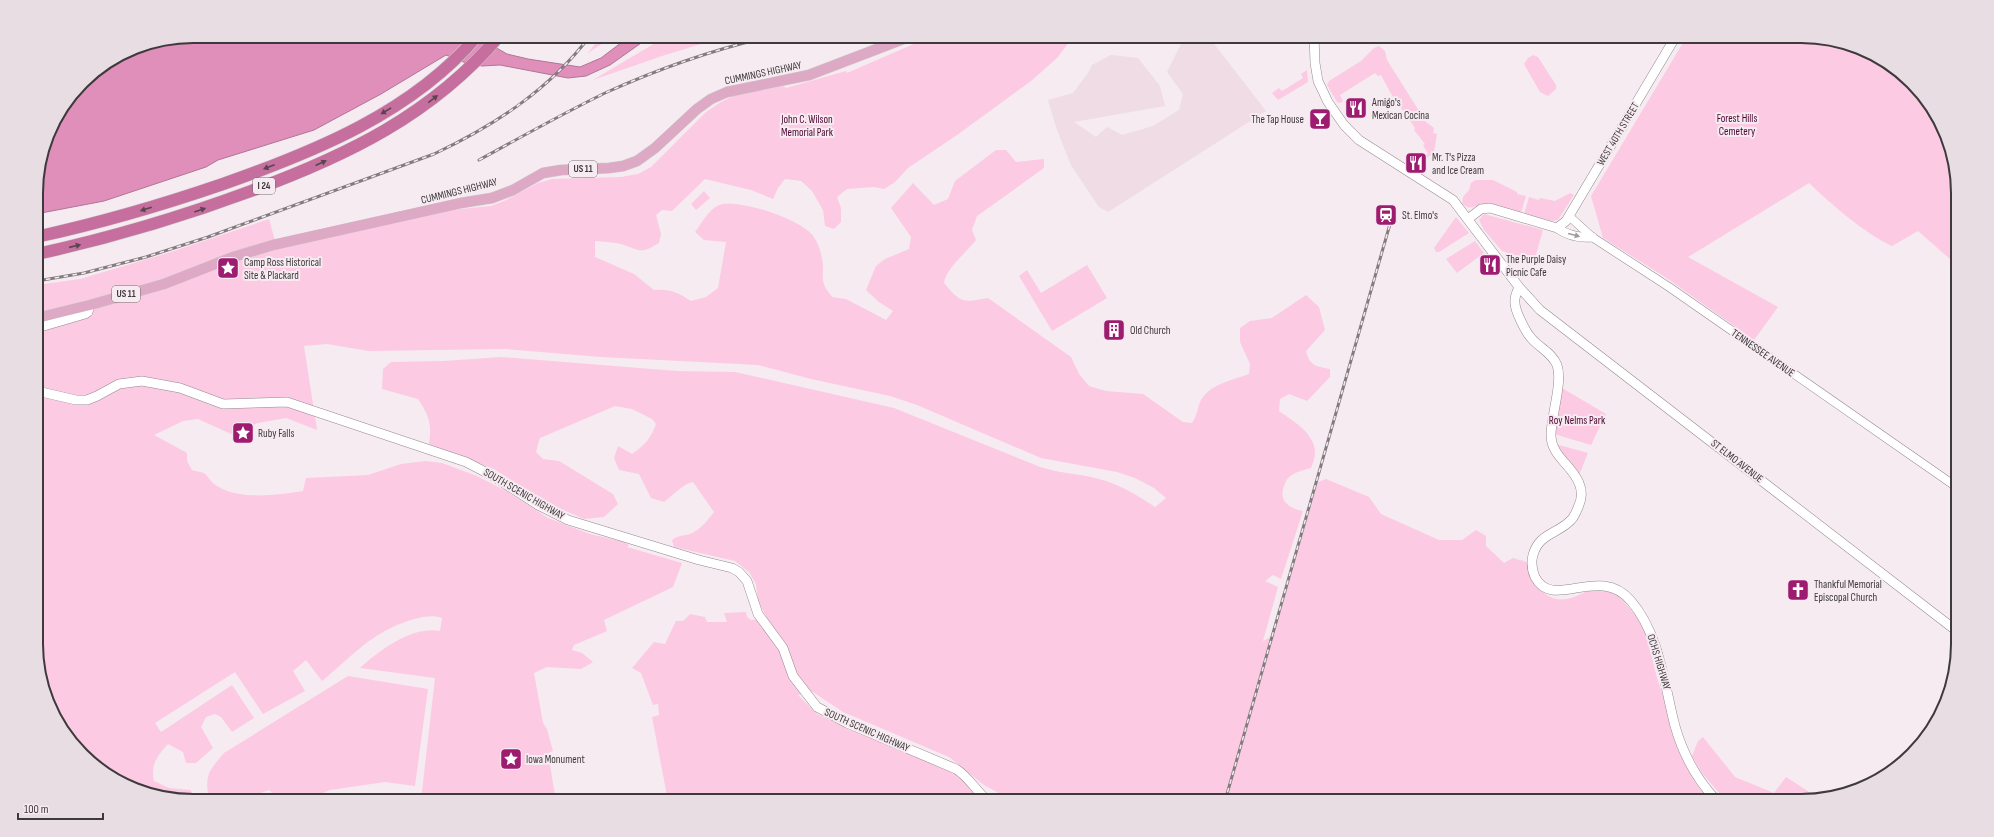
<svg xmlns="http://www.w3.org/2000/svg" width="1994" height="837" viewBox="0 0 1994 837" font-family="'Sofia Sans Condensed',sans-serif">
<rect width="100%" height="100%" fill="#f6ebf1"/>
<path fill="#efdce5" d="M 1185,36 L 1208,36 L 1266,111 L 1108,212 L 1099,207 L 1071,165 L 1057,130 L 1048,100 L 1073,93 L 1088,73 L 1092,65 L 1111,55 L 1138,58 L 1160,86 L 1165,106 L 1074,122 L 1096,137 L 1107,127 L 1122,135 L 1153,126 L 1179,110 L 1183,94 L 1167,72 Z"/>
<path fill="#fccae3" d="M 601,36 L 614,36 L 588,53 Z
M 667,36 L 727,36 L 662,56 L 593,80 Z
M 932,36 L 1070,36 L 1067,45 L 1057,58 L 1031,81 L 957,135 L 908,168 L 895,182 L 884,189 L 874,187 L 847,189 L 837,197 L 841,208 L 841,222 L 834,229 L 825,226 L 823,210 L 812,191 L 801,181 L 785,179 L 778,188 L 773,199 L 751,190 L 705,179 L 672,211 L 662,210 L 656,215 L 661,234 L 659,243 C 639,255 641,250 621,244 C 613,242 604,242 595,241 L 595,257 L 634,274 L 654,290 C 671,289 677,292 691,301 L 706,297 L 718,288 L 726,242 L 704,240 L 695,232 C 701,224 709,209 719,205 C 739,198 804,220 814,237 C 820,247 823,258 823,269 C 823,273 822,280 824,284 C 825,289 830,293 832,297 L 846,299 L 886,320 L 893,311 L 879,302 L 866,290 L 876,266 L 885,259 L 909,249 L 911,237 L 891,208 L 913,183 L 934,205 L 948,199 L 955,181 L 996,150 L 1006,150 L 1016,162 L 1044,159 L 1044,168 L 977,216 L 972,230 L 976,240 C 965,254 947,267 944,283 C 961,303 962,303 988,298 L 1071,357 L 1079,374 L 1089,386 L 1106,391 L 1143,394 L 1183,422 L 1192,423 C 1198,414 1197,408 1201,400 C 1210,384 1233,380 1249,374 L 1250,364 L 1240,342 L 1240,328 L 1250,321 L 1272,318 L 1306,295 L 1319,307 L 1325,330 L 1306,351 C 1310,366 1315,366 1330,369 L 1330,377 L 1307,401 L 1289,394 L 1280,399 L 1279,411 C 1293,421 1315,433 1315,453 C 1315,457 1313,463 1311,468 C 1304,470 1294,472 1288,478 C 1286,480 1285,484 1284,486 C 1278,501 1290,509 1303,511 L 1281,579 L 1273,575 L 1265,581 L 1278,587 L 1263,641 L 1274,635 L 1318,482 L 1326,479 L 1369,497 L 1381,514 L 1439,540 L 1462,540 L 1476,530 L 1486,536 L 1486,546 L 1504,563 L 1513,558 L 1527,562 C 1529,581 1545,603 1567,599 C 1579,597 1589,587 1602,589 C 1618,592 1624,602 1634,614 C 1649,633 1648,639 1653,661 C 1656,677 1662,693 1667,708 C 1676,744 1683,772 1710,801 L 1013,801 L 984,785 L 949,757 L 843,712 L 813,692 L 798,695 L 817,714 L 848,729 L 947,769 L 960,777 L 980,801 L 668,801 L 652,717 L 659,715 L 658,704 L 653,705 L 641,673 L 632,668 L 654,642 L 665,644 L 676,621 L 683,621 L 690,614 L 705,617 L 707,622 L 727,622 L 724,613 L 746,612 L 747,617 L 751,620 L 767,618 L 758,601 L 756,584 L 749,572 L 735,561 L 674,547 L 672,540 C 678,535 683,536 690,534 C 700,530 708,520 714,512 L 693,482 C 684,483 672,496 664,502 L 651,498 L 639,474 L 619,470 L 614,458 L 618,446 L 632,454 C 645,445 651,438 656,424 L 652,419 L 632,409 L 615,406 L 540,438 L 540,437 L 536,452 L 543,459 L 559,461 L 613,494 L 618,504 L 604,517 L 584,519 L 545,502 L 494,469 L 429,444 C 432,423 429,416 418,399 L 382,389 L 383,369 L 391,362 L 444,361 L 501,357 L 677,371 L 735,372 L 894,408 L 1040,467 C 1062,474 1085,474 1106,481 C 1124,487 1140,497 1155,507 L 1166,498 L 1154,488 L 1135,478 L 1117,472 L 1041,458 L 917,405 L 890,396 L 811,379 L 758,365 L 601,357 L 506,349 L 369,351 L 327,344 L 304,346 L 317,430 L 286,418 L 258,423 L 231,434 L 198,419 L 183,421 L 154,435 L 187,453 L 187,461 L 192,470 L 204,473 C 208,476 211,482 214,484 C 237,501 277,495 303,491 L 306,478 L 368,475 L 401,464 L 426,461 L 442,463 L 477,476 L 508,492 L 548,518 L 590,534 L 624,542 L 629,545 L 627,547 L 682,563 L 673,587 L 604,620 L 607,631 L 574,645 L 572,650 L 582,653 L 593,662 L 581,669 L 547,667 L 534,673 L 543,723 L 547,729 L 553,751 L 548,753 L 556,801 L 327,801 C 355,789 393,793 421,800 L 435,678 L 360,668 C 380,650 412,626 440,631 L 442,618 C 426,611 392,626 378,635 C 360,646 339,667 322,681 L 306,660 L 293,671 L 305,691 L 263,714 L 235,672 L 155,723 L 161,732 L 232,685 L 254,718 L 232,732 L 221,717 L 215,714 L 206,717 L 201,727 L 213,748 L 196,763 L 186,763 L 183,752 L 168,744 C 158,755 150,765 154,781 L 169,788 L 191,790 L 193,801 L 133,789 L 98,769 L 69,740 L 48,704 L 37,665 L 37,285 L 80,279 L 171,252 L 269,219 L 277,248 L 440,211 L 491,206 L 504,201 L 538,183 L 552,179 L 621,177 L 638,174 L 651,167 L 706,112 L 721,102 L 735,95 L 783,86 L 786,88 L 846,71 L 847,73 Z
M 1687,36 L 1801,36 L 1861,48 L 1896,68 L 1925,97 L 1946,133 L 1957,173 L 1957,262 L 1951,260 L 1918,231 L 1892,246 C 1864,233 1831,204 1809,183 L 1688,257 L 1778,307 L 1754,340 L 1665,277 L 1603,238 L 1591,196 Z
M 1379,46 L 1385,51 L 1387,60 L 1426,122 L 1434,128 L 1433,133 L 1437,134 L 1434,152 L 1425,159 L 1423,157 L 1428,154 L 1423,145 L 1425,144 L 1414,130 L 1415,128 L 1390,92 L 1381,75 L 1378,76 L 1375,73 L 1340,95 L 1343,101 L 1340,103 L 1337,102 L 1327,85 L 1329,81 L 1361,61 L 1374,48 Z
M 1533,55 L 1538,57 L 1556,85 L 1556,89 L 1548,96 L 1540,92 L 1524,64 L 1528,58 Z
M 1307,70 L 1308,82 L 1278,100 L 1272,93 L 1279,88 L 1282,91 L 1303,78 L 1301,74 Z
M 1475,180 L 1493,180 L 1517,192 L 1517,194 L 1526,196 L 1521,213 C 1512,211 1490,204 1481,205 C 1473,206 1469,211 1462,203 L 1463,197 L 1469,190 L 1471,183 Z
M 704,191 L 710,198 L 696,210 L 691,204 Z
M 1570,193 L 1574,195 L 1558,220 L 1552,221 L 1524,214 L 1529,197 L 1539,200 L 1540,198 L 1555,201 Z
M 1484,214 L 1543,230 L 1534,262 L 1502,251 L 1484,230 L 1479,220 Z
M 1456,217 L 1469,233 L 1439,252 L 1436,252 L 1434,248 Z
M 1475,241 L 1484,253 L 1457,273 L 1446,259 Z
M 1087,265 L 1107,298 L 1052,331 L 1019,276 L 1027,270 L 1041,293 Z
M 1562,388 L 1606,414 L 1591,445 L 1554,434 Z
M 1559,445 L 1588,453 L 1579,475 L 1557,446 Z
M 348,676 L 428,689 L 415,786 L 385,782 L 330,790 L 305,801 L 280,801 L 269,790 L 255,795 L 251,801 L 209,801 C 205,775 207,773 224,753 Z
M 1703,737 L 1735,777 L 1774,793 L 1786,777 L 1820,799 L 1811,801 L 1726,801 L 1702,773 L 1692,756 L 1698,741 Z"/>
<path fill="#e08fba" stroke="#af7594" d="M 193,36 L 479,36 L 486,42 L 507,54 L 528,59 L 580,67 L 601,58 L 630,36 L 651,36 L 610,65 L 586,76 L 568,78 L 500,65 L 482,66 L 466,63 L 446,55 L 381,94 L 314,130 L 218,160 L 206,167 L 104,201 L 36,214 L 36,183 L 52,123 L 89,75 L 133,48 Z"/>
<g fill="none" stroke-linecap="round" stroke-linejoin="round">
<g stroke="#93898e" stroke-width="9">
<path id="tertiary" d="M 1569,216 L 1592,237 L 1669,287 L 1958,488"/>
</g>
<g stroke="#93898e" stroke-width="10">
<path id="secondary" d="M 1314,36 L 1315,63 L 1318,81 L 1328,102 L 1344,125 L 1359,140 L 1453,200 L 1519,287 L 1540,310 L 1958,632
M 1468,219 L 1481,209 L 1490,208 L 1557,228 C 1567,235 1580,238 1592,237
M 1557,228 L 1566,221 L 1676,36
M 1519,287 C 1517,292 1514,297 1515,303 C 1515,311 1526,333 1532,339 C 1540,348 1552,353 1557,365 C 1563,382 1551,416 1551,435 C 1551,456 1572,465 1579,483 C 1582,490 1582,498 1579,505 C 1577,510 1575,516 1571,520 C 1558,534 1539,533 1533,555 C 1531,562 1532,570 1535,577 C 1553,612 1599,563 1631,601 C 1660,635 1664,684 1675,726 C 1683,754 1696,779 1717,801
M 37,328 L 85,314 L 88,312 L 90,305
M 37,391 L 76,400 L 87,400 L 97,396 L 119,384 L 142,381 L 180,388 L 223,404 L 287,402 L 466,462 L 493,476 L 538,505 L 568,520 L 699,560 L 732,568 L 739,572 L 747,581 L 758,614 L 783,648 L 793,676 L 817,707 L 847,723 L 956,769 C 969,777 976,791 988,801"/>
</g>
<g stroke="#cdcccc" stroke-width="11">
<path id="primary" d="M 37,318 L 90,305 L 164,284 L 233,257 L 273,245 L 461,203 L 492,198 L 513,190 L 543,173 L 561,170 L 609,168 L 623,166 L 637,161 L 655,148 L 697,109 L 711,99 L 727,92 L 809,75 L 911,36"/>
</g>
<g stroke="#cdcccc" stroke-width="13">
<path id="motorway" d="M 36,237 C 100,223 162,205 223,184 C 314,152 413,112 477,36
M 37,254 C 110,238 181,217 251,191 C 346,156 432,115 499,36"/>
</g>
<use href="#tertiary" stroke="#fff" stroke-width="8"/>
<use href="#secondary" stroke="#fff" stroke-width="9"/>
<use href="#primary" stroke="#dda9c5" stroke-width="10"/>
<use href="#motorway" stroke="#c66f9f" stroke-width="12"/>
<g stroke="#837c7f" stroke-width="3">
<path id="rail" d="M 766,42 L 787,36
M 479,160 C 521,137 562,114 605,93 C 658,69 715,49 772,36
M 37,281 L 84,273 L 146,257 L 208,237 L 434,154 C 495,125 549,90 590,36
M 1225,801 L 1392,217"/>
</g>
<use href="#rail" stroke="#f6ebf1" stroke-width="1.5" stroke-dasharray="4.5" stroke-linecap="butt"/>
</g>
<defs><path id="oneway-solid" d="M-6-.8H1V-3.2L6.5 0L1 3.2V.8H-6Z"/></defs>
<g fill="#59444f">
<use href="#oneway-solid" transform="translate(433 99) rotate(-37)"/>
<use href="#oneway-solid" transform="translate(386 111) rotate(149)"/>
<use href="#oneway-solid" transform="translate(321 163) rotate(-24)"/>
<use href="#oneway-solid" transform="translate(269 167) rotate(159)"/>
<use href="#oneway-solid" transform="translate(146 209) rotate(163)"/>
<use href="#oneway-solid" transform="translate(200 210) rotate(-19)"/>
<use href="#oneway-solid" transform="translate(75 246) rotate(-13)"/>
</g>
<use fill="#9e9c9d" href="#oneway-solid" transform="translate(1574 235) rotate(15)"/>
<defs>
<g id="restaurant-square" transform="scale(1.15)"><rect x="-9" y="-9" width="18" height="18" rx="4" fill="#9d1c6f" stroke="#f6ebf1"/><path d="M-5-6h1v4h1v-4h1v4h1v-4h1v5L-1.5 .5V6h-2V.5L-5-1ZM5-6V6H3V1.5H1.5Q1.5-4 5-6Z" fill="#fff"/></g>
<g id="bar-square" transform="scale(1.15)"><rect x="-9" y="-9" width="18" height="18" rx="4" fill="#9d1c6f" stroke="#f6ebf1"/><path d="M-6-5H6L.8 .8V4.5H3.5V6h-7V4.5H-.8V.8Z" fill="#fff"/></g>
<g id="station-square" transform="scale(1.15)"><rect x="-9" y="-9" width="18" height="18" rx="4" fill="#9d1c6f" stroke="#f6ebf1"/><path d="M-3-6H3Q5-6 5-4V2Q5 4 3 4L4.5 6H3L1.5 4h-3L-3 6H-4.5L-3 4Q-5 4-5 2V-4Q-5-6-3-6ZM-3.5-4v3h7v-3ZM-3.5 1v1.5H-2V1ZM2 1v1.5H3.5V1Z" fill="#fff"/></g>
<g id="sight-square" transform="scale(1.15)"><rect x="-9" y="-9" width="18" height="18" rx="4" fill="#9d1c6f" stroke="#f6ebf1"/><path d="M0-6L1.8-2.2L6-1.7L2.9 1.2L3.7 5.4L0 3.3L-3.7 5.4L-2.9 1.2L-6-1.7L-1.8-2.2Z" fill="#fff"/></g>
<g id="building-square" transform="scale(1.15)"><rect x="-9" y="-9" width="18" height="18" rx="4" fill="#9d1c6f" stroke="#f6ebf1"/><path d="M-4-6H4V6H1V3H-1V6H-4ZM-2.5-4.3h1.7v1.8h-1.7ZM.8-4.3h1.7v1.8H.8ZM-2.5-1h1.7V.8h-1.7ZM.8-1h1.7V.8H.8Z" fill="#fff"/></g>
<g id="church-square" transform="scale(1.15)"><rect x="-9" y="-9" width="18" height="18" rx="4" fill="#9d1c6f" stroke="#f6ebf1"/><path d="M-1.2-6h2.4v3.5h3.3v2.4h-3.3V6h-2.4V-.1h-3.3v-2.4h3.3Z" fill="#fff"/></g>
</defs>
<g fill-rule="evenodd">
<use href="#restaurant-square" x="1356" y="108"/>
<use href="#bar-square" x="1320" y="119"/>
<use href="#restaurant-square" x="1416" y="163"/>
<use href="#station-square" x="1386" y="215"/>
<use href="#restaurant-square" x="1490" y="265"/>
<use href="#sight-square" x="228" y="268"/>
<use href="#building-square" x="1114" y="330"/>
<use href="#sight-square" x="243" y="433"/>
<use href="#church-square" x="1798" y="590"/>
<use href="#sight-square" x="511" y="759"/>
</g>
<g text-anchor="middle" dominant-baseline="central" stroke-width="4" stroke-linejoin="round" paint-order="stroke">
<g fill="#f6ebf1" stroke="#756e72" stroke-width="1">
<rect x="569" y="161" width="28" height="16" rx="3"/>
<rect x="253" y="178" width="22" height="16" rx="3"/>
<rect x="112" y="286" width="28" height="16" rx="3"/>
</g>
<g font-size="10" font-weight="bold" fill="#3e393b">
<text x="583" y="169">US 11</text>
<text x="264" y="186">I 24</text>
<text x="126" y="294">US 11</text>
</g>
<g font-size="11" fill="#3e393b" stroke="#f6ebf1">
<text transform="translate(763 73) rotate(-12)">CUMMINGS HIGHWAY</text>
<text transform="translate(1618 134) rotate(-59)">WEST 40TH STREET</text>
<text transform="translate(459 191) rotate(-14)">CUMMINGS HIGHWAY</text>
<text transform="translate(1763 353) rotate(35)">TENNESSEE AVENUE</text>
<text transform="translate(1737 461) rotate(38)">ST ELMO AVENUE</text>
<text transform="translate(524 494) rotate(30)">SOUTH SCENIC HIGHWAY</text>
<text transform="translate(1659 662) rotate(73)">OCHS HIGHWAY</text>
<text transform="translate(867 730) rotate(24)">SOUTH SCENIC HIGHWAY</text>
</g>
<g font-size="11" fill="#3e393b" stroke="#f6ebf1" text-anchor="start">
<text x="1372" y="102">Amigo's<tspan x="1372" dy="13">Mexican Cocina</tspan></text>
<text x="1304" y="119" text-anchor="end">The Tap House</text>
<text x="1432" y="157">Mr. T's Pizza<tspan x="1432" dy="13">and Ice Cream</tspan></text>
<text x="1402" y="215">St. Elmo's</text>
<text x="1506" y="259">The Purple Daisy<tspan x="1506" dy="13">Picnic Cafe</tspan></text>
<text x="244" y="262">Camp Ross Historical<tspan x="244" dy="13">Site &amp; Plackard</tspan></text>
<text x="1130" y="330">Old Church</text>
<text x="258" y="433">Ruby Falls</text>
<text x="1814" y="584">Thankful Memorial<tspan x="1814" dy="13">Episcopal Church</tspan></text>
<text x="526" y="759">Iowa Monument</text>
</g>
<g font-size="11" fill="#4d0534" stroke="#f6ebf1">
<text x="1737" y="118">Forest Hills<tspan x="1737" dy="13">Cemetery</tspan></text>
<text x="807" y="119">John C. Wilson<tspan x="807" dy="13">Memorial Park</tspan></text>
<text x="1577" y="420">Roy Nelms Park</text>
</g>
</g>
<path d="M0 0H1994V837H0ZM193 43H1801A150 150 0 0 1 1951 193V644A150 150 0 0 1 1801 794H193A150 150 0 0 1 43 644V193A150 150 0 0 1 193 43Z" fill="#e7dde2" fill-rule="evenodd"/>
<path fill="none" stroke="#3e393b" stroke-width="2" d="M193 43H1801A150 150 0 0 1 1951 193V644A150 150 0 0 1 1801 794H193A150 150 0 0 1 43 644V193A150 150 0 0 1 193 43Z"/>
<path d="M18 813v6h85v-6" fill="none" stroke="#3e393b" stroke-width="2"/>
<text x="24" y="813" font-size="12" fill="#3e393b" stroke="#f6ebf1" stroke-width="3" paint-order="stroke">100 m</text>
</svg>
